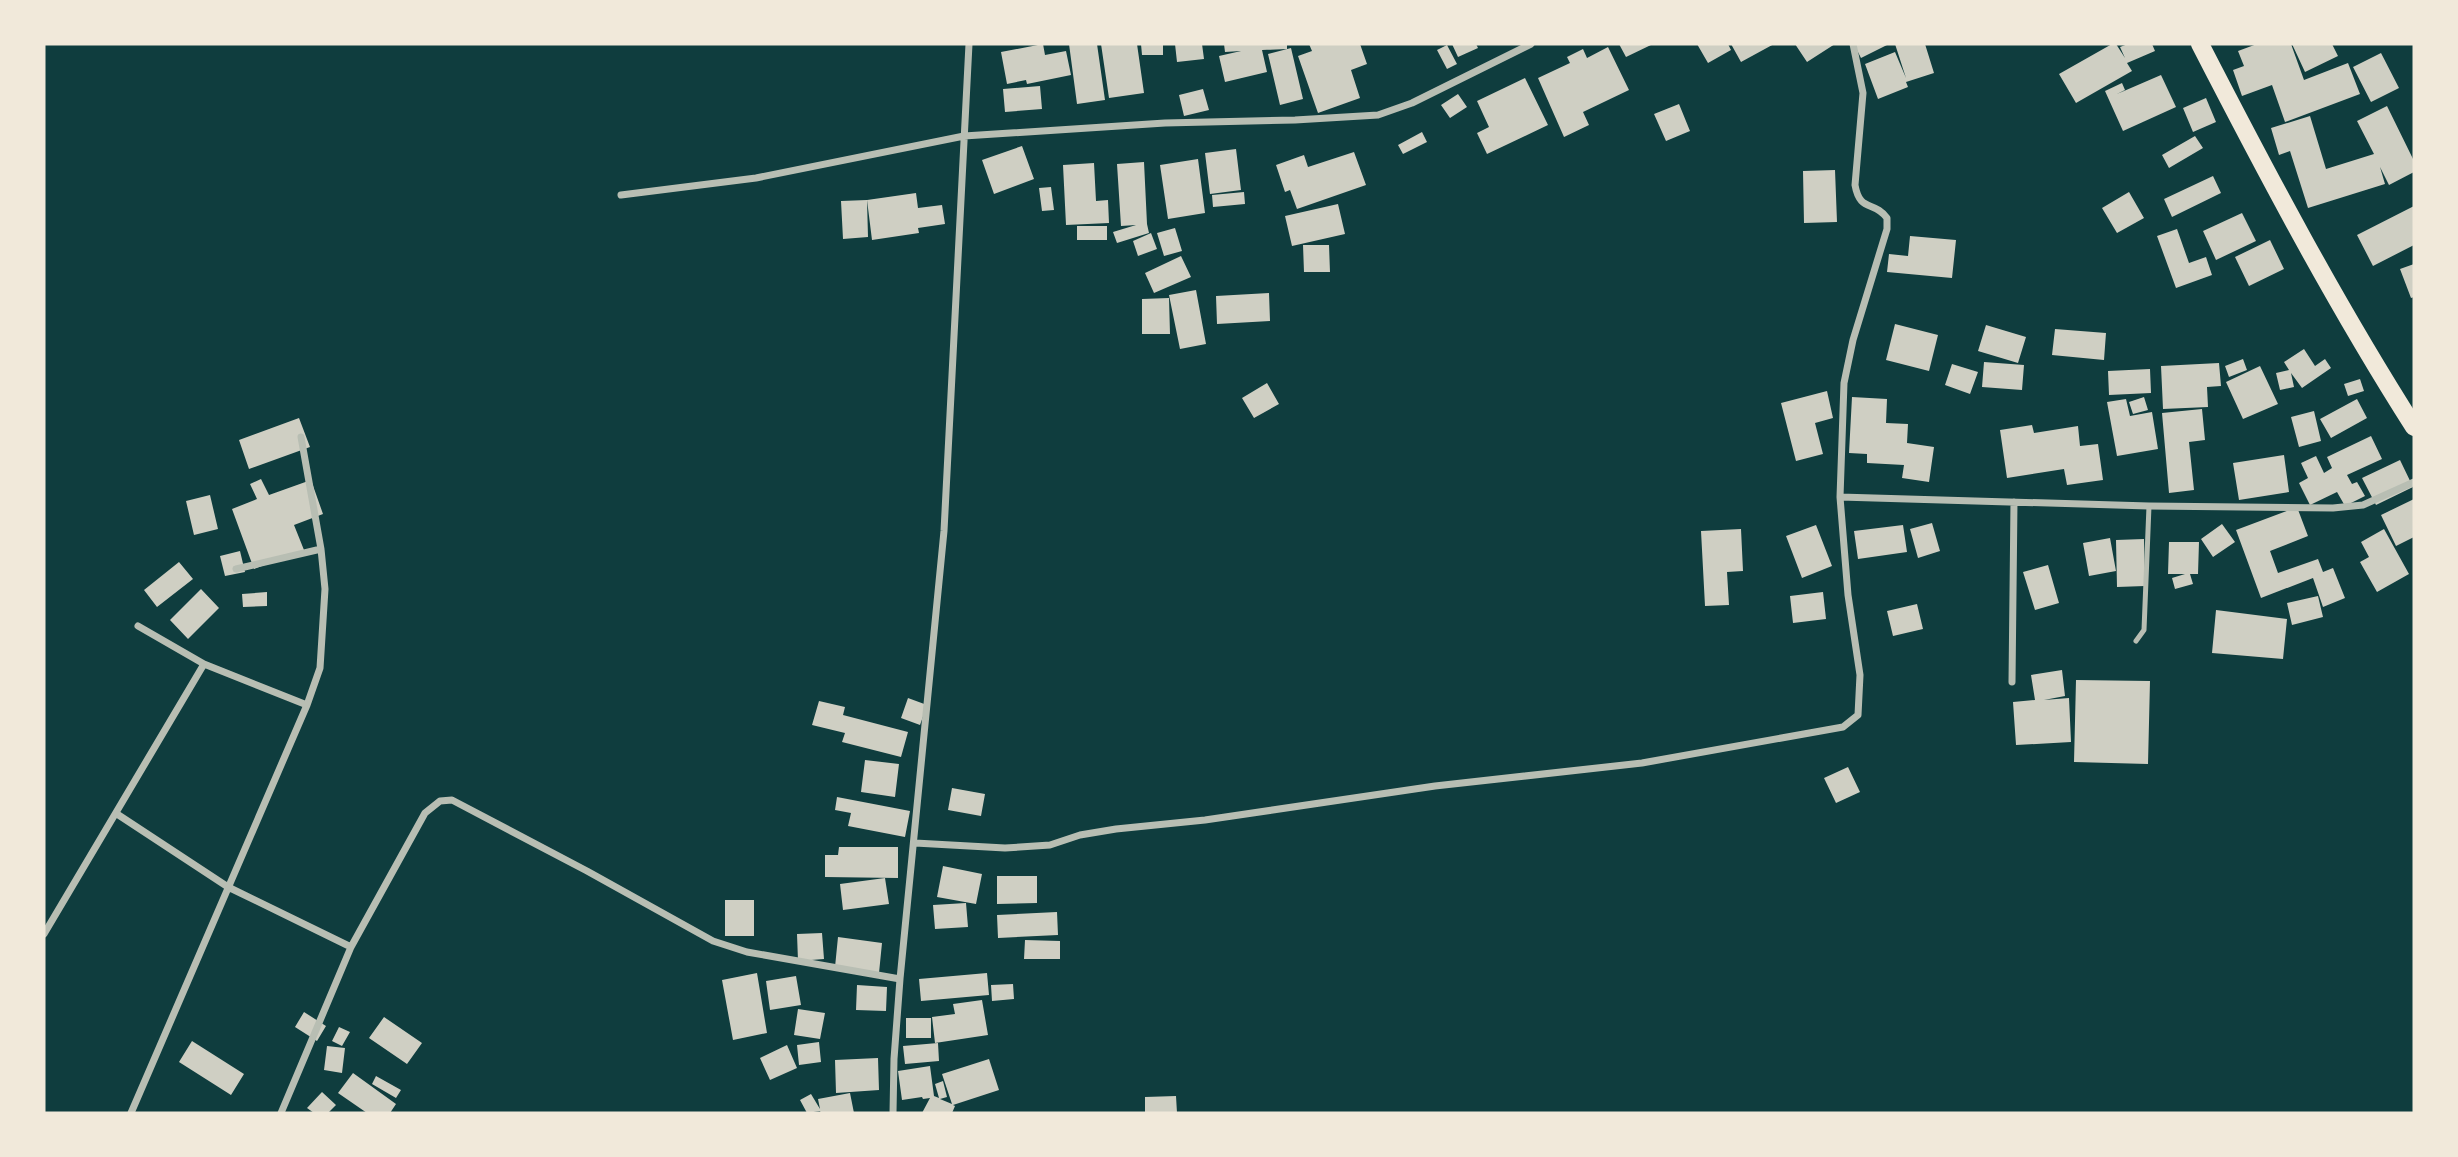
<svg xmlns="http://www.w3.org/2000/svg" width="2458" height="1157" viewBox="0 0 2458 1157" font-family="Helvetica,sans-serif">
<rect width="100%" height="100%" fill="#0f3d3e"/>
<path fill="#cfcfc3" d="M 1043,44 L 1045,55 L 1066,51 L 1071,75 L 1027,84 L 1026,80 L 1007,84 L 1001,52 Z
M 1069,44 L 1097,44 L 1105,100 L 1077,104 Z
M 1101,44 L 1137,44 L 1144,93 L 1109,98 Z
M 1141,44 L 1163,44 L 1163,55 L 1142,55 Z
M 1175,44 L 1202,44 L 1204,59 L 1177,62 Z
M 1224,44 L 1287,44 L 1287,49 L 1262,50 L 1267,72 L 1225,82 L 1219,56 L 1241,51 L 1225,52 Z
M 1309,44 L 1360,44 L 1367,64 L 1351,70 L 1360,98 L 1318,113 L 1298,56 L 1312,51 Z
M 1452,44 L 1476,44 L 1478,48 L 1458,57 Z
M 1619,44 L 1653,44 L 1626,57 Z
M 1697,44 L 1728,44 L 1731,50 L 1708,63 Z
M 1731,44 L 1774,44 L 1741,62 Z
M 1795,44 L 1835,44 L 1807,62 Z
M 1854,44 L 1889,44 L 1861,58 Z
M 1895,44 L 1925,44 L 1934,73 L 1906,82 L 1908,87 L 1878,99 L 1865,64 L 1895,52 L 1906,78 Z
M 2112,44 L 2116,44 L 2125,58 L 2120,47 L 2128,44 L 2152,44 L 2155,51 L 2127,63 L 2132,71 L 2076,103 L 2059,74 Z
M 2257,44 L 2291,44 L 2304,80 L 2348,63 L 2360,94 L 2285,122 L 2272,85 L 2242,96 L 2233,70 L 2244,66 L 2238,51 Z
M 2292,44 L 2332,44 L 2338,56 L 2305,72 Z
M 1447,45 L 1457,64 L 1447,69 L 1437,50 Z
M 1608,47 L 1629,90 L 1583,112 L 1589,125 L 1564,137 L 1538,78 L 1570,63 L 1567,57 L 1583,49 L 1587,58 Z
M 1291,48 L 1303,99 L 1280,105 L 1268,54 Z
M 2381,53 L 2399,88 L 2371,102 L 2353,67 Z
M 2161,75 L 2176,107 L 2123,131 L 2105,91 L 2122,83 L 2125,90 L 2117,94 Z
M 1525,78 L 1548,125 L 1487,154 L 1477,133 L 1489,127 L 1477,101 Z
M 1040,86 L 1042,109 L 1005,112 L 1003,89 Z
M 1203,89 L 1209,110 L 1184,116 L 1179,95 Z
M 1458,94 L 1467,107 L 1450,118 L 1441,105 Z
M 2206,98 L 2216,122 L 2193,132 L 2183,108 Z
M 1679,104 L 1690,131 L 1666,141 L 1654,114 Z
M 2387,106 L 2414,161 L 2414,172 L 2389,185 L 2380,167 L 2385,184 L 2308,208 L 2290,151 L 2279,155 L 2271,128 L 2310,116 L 2326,169 L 2374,154 L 2357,121 Z
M 1422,132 L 1427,142 L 1403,154 L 1398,145 Z
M 2195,136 L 2203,148 L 2169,168 L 2162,155 Z
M 1022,146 L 1034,179 L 994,194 L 982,160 Z
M 1236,149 L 1241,190 L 1210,194 L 1205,153 Z
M 1354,152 L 1366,185 L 1297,209 L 1290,190 L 1285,192 L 1276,165 L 1304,155 L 1308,167 Z
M 1198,159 L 1205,213 L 1168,219 L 1160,165 Z
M 1144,162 L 1147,224 L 1149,233 L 1117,243 L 1113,232 L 1136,225 L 1121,226 L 1117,164 Z
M 1094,163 L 1096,201 L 1108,200 L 1109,223 L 1066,225 L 1063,165 Z
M 1835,170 L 1837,222 L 1804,223 L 1803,171 Z
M 2213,176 L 2221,193 L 2172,217 L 2164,199 Z
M 1051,187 L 1054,210 L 1042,211 L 1039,188 Z
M 1244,192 L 1245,204 L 1213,207 L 1212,195 Z
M 2129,192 L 2144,218 L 2117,233 L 2102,208 Z
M 916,193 L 918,208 L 942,205 L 945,224 L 918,228 L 919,233 L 872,240 L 867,200 Z
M 867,200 L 868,237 L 843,239 L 841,201 Z
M 1338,204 L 1345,234 L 1292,246 L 1285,216 Z
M 2414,206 L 2414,245 L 2373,266 L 2357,235 Z
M 2242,213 L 2256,241 L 2216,260 L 2203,231 Z
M 1077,226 L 1107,226 L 1107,240 L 1077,240 Z
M 1175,228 L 1182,251 L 1164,256 L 1157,233 Z
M 2177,229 L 2189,263 L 2206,257 L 2212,275 L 2176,288 L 2157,236 Z
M 1151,233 L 1157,249 L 1138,256 L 1133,241 Z
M 1910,236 L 1956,240 L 1952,278 L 1887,272 L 1889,254 L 1908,256 Z
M 2270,240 L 2284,269 L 2249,286 L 2235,257 Z
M 1303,245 L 1329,245 L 1330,272 L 1304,272 Z
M 1181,256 L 1191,277 L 1154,293 L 1145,273 Z
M 2414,264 L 2414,297 L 2411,298 L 2400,269 Z
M 1196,290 L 1206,344 L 1180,349 L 1169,295 Z
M 1269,293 L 1270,321 L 1217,324 L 1216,296 Z
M 1169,298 L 1170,334 L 1142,334 L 1142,299 Z
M 1895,324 L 1938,335 L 1929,371 L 1886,360 Z
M 1986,325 L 2026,337 L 2018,363 L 1978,351 Z
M 2055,329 L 2106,333 L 2104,360 L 2052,355 Z
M 2304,349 L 2315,366 L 2325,359 L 2331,368 L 2302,388 L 2291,373 L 2294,387 L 2280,390 L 2276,373 L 2289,370 L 2284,362 Z
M 2243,359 L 2247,370 L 2229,377 L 2225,366 Z
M 1984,362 L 2024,365 L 2022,390 L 1982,387 Z
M 2219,363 L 2221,386 L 2207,387 L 2208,407 L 2163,409 L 2161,366 Z
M 1952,364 L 1978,372 L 1970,394 L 1945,385 Z
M 2260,366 L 2278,404 L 2243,419 L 2226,382 Z
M 2150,369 L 2151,393 L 2109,395 L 2108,371 Z
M 2360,379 L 2364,391 L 2348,396 L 2344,384 Z
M 1267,383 L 1279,404 L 1254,418 L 1242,398 Z
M 1827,391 L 1833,418 L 1815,423 L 1823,454 L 1796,461 L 1781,403 Z
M 1852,397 L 1887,399 L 1886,423 L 1908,424 L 1907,443 L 1934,447 L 1929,482 L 1902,478 L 1904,465 L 1867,463 L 1867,454 L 1849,453 Z
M 2144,397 L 2148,410 L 2133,414 L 2129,402 Z
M 2126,399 L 2130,416 L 2152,412 L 2158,449 L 2117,456 L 2107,402 Z
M 2357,399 L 2367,418 L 2331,438 L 2320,419 Z
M 2202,409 L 2205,440 L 2189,442 L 2194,490 L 2169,493 L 2162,413 Z
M 2314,411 L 2321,441 L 2299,447 L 2291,417 Z
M 299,418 L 310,447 L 249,469 L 239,440 Z
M 2032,425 L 2034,433 L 2078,426 L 2080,446 L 2098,444 L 2103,480 L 2067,485 L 2064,469 L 2007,478 L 2000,430 Z
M 2371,436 L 2382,459 L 2347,475 L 2352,484 L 2357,482 L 2365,496 L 2345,506 L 2337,492 L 2310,505 L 2299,483 L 2308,478 L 2301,463 L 2316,456 L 2324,473 L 2332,468 L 2327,457 Z
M 2284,455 L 2289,492 L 2239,500 L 2233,463 Z
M 2400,460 L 2413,487 L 2376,505 L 2362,478 Z
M 261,479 L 269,495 L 311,480 L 323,514 L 294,525 L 304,550 L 254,569 L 232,509 L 257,499 L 250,484 Z
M 210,495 L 218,529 L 194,535 L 186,501 Z
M 2414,499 L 2414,537 L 2396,546 L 2381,515 Z
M 2297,507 L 2308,536 L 2270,551 L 2278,573 L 2318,559 L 2323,572 L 2333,568 L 2345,598 L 2323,607 L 2313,578 L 2261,598 L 2236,530 Z
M 1932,523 L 1940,551 L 1918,558 L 1910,529 Z
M 2222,524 L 2235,542 L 2213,557 L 2201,539 Z
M 1816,525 L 1832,566 L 1802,578 L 1786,536 Z
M 1903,525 L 1907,552 L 1858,559 L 1854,531 Z
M 1741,529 L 1743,571 L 1727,572 L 1729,605 L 1705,606 L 1701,531 Z
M 2384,529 L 2409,574 L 2377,592 L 2360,562 L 2369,557 L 2361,542 Z
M 2110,538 L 2116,571 L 2089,576 L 2083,543 Z
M 2144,539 L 2145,586 L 2117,587 L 2116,540 Z
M 2169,542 L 2199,542 L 2198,574 L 2190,574 L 2193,584 L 2175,589 L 2172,578 L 2185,574 L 2168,574 Z
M 240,551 L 245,572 L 225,576 L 220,556 Z
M 179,562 L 193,579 L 157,607 L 144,590 Z
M 2048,565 L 2059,603 L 2035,610 L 2023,572 Z
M 201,589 L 219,608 L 188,639 L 170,620 Z
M 267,592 L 267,606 L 243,607 L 242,594 Z
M 1823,592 L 1826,619 L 1793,623 L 1790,596 Z
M 2318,596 L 2323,617 L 2292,625 L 2287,603 Z
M 1917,604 L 1923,629 L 1893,636 L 1887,611 Z
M 2216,610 L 2287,619 L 2283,659 L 2212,653 Z
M 2062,670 L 2065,696 L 2044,700 L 2069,698 L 2071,742 L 2016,745 L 2013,702 L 2035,700 L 2031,675 Z
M 2076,680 L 2150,681 L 2148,764 L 2074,762 Z
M 908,698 L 927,705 L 920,725 L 901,718 Z
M 819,701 L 845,707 L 843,715 L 908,732 L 901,757 L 842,742 L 845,733 L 812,725 Z
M 865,760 L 899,764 L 895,797 L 861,792 Z
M 1848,767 L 1860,792 L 1836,803 L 1824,778 Z
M 952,788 L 985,794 L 981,816 L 948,810 Z
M 837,797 L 910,811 L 905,837 L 848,826 L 851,813 L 835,810 Z
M 839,847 L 898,847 L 898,878 L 825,877 L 825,855 L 838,855 Z
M 943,866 L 982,874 L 976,904 L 937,897 Z
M 997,876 L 1037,876 L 1037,903 L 997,904 Z
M 885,878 L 889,904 L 843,910 L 840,884 Z
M 725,900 L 754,900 L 754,936 L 725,936 Z
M 966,903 L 968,927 L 935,929 L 933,905 Z
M 1057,912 L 1058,935 L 998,938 L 997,915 Z
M 822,933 L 824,959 L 798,961 L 797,934 Z
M 838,937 L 882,943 L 879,973 L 835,967 Z
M 1025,940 L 1060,941 L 1060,959 L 1024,959 Z
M 757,973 L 767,1033 L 733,1040 L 722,980 Z
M 987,973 L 989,995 L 921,1001 L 919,979 Z
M 796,976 L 801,1005 L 770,1010 L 766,981 Z
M 1013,984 L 1014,999 L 992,1001 L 991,985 Z
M 857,985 L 887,987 L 886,1011 L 856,1010 Z
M 982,1000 L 988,1035 L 935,1043 L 932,1017 L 955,1014 L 953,1004 Z
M 798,1009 L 825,1013 L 820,1039 L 794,1035 Z
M 304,1012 L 326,1026 L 317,1041 L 295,1027 Z
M 384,1017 L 422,1043 L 407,1064 L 369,1038 Z
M 906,1018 L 931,1018 L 931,1038 L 906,1038 Z
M 339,1027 L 350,1032 L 342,1046 L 332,1041 Z
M 192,1041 L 244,1074 L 231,1095 L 179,1062 Z
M 819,1042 L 821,1062 L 799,1065 L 797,1045 Z
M 938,1043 L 939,1061 L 905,1064 L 903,1046 Z
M 787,1045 L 797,1068 L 770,1080 L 760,1058 Z
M 327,1046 L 345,1048 L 342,1073 L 324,1070 Z
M 878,1058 L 879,1090 L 836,1093 L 835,1060 Z
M 989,1059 L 999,1090 L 953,1105 L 955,1106 L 952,1113 L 922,1113 L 930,1098 L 923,1099 L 922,1097 L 902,1100 L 898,1071 L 930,1066 L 934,1096 L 939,1098 L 935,1084 L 943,1081 L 947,1097 L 940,1099 L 952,1104 L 942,1074 Z
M 353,1073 L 396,1104 L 390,1113 L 367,1113 L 338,1093 Z
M 376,1076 L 401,1090 L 396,1098 L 372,1084 Z
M 322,1092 L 336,1105 L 328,1113 L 314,1113 L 307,1108 Z
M 850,1093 L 854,1113 L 821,1113 L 820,1111 L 807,1113 L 800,1100 L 811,1094 L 820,1109 L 818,1099 Z
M 1176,1096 L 1177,1113 L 1145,1113 L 1145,1097 Z"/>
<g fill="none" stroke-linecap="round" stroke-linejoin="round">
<path stroke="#b8beb3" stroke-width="5" d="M 2136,641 L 2144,630 L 2149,506"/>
<path stroke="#b8beb3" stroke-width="7" d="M 621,195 L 756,178 L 964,136 L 1165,123 L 1295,120 L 1378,115 L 1412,103 L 1531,44
M 1840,497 L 2149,506 L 2333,508 L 2363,505 L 2414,482
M 236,569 L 321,549
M 138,626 L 204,664 L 307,705
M 2012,682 L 2014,502
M 117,814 L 228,887 L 351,947
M 915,843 L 1005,848 L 1050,845 L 1080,835 L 1116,829 L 1205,820 L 1435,786 L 1642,763 L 1843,727 L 1858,715 L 1860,675 L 1848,595 L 1840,497 L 1844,383 L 1853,340 L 1887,229 L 1887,218 C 1874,200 1860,213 1855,185 L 1863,93 L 1853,44
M 44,934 L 204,664
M 131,1113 L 307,705 L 320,668 L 325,589 L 321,549 L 301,437
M 281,1113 L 351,947 L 425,813 L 440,801 L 452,800 L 587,871 L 713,941 L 747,952 L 900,979
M 893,1113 L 894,1059 L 900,979 L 944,531 L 969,44"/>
<path stroke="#f1e9da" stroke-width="18" d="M 2200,44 C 2267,174 2335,303 2414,427"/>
</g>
<rect width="2458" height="1157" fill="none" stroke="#f1e9da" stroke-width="91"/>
</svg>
